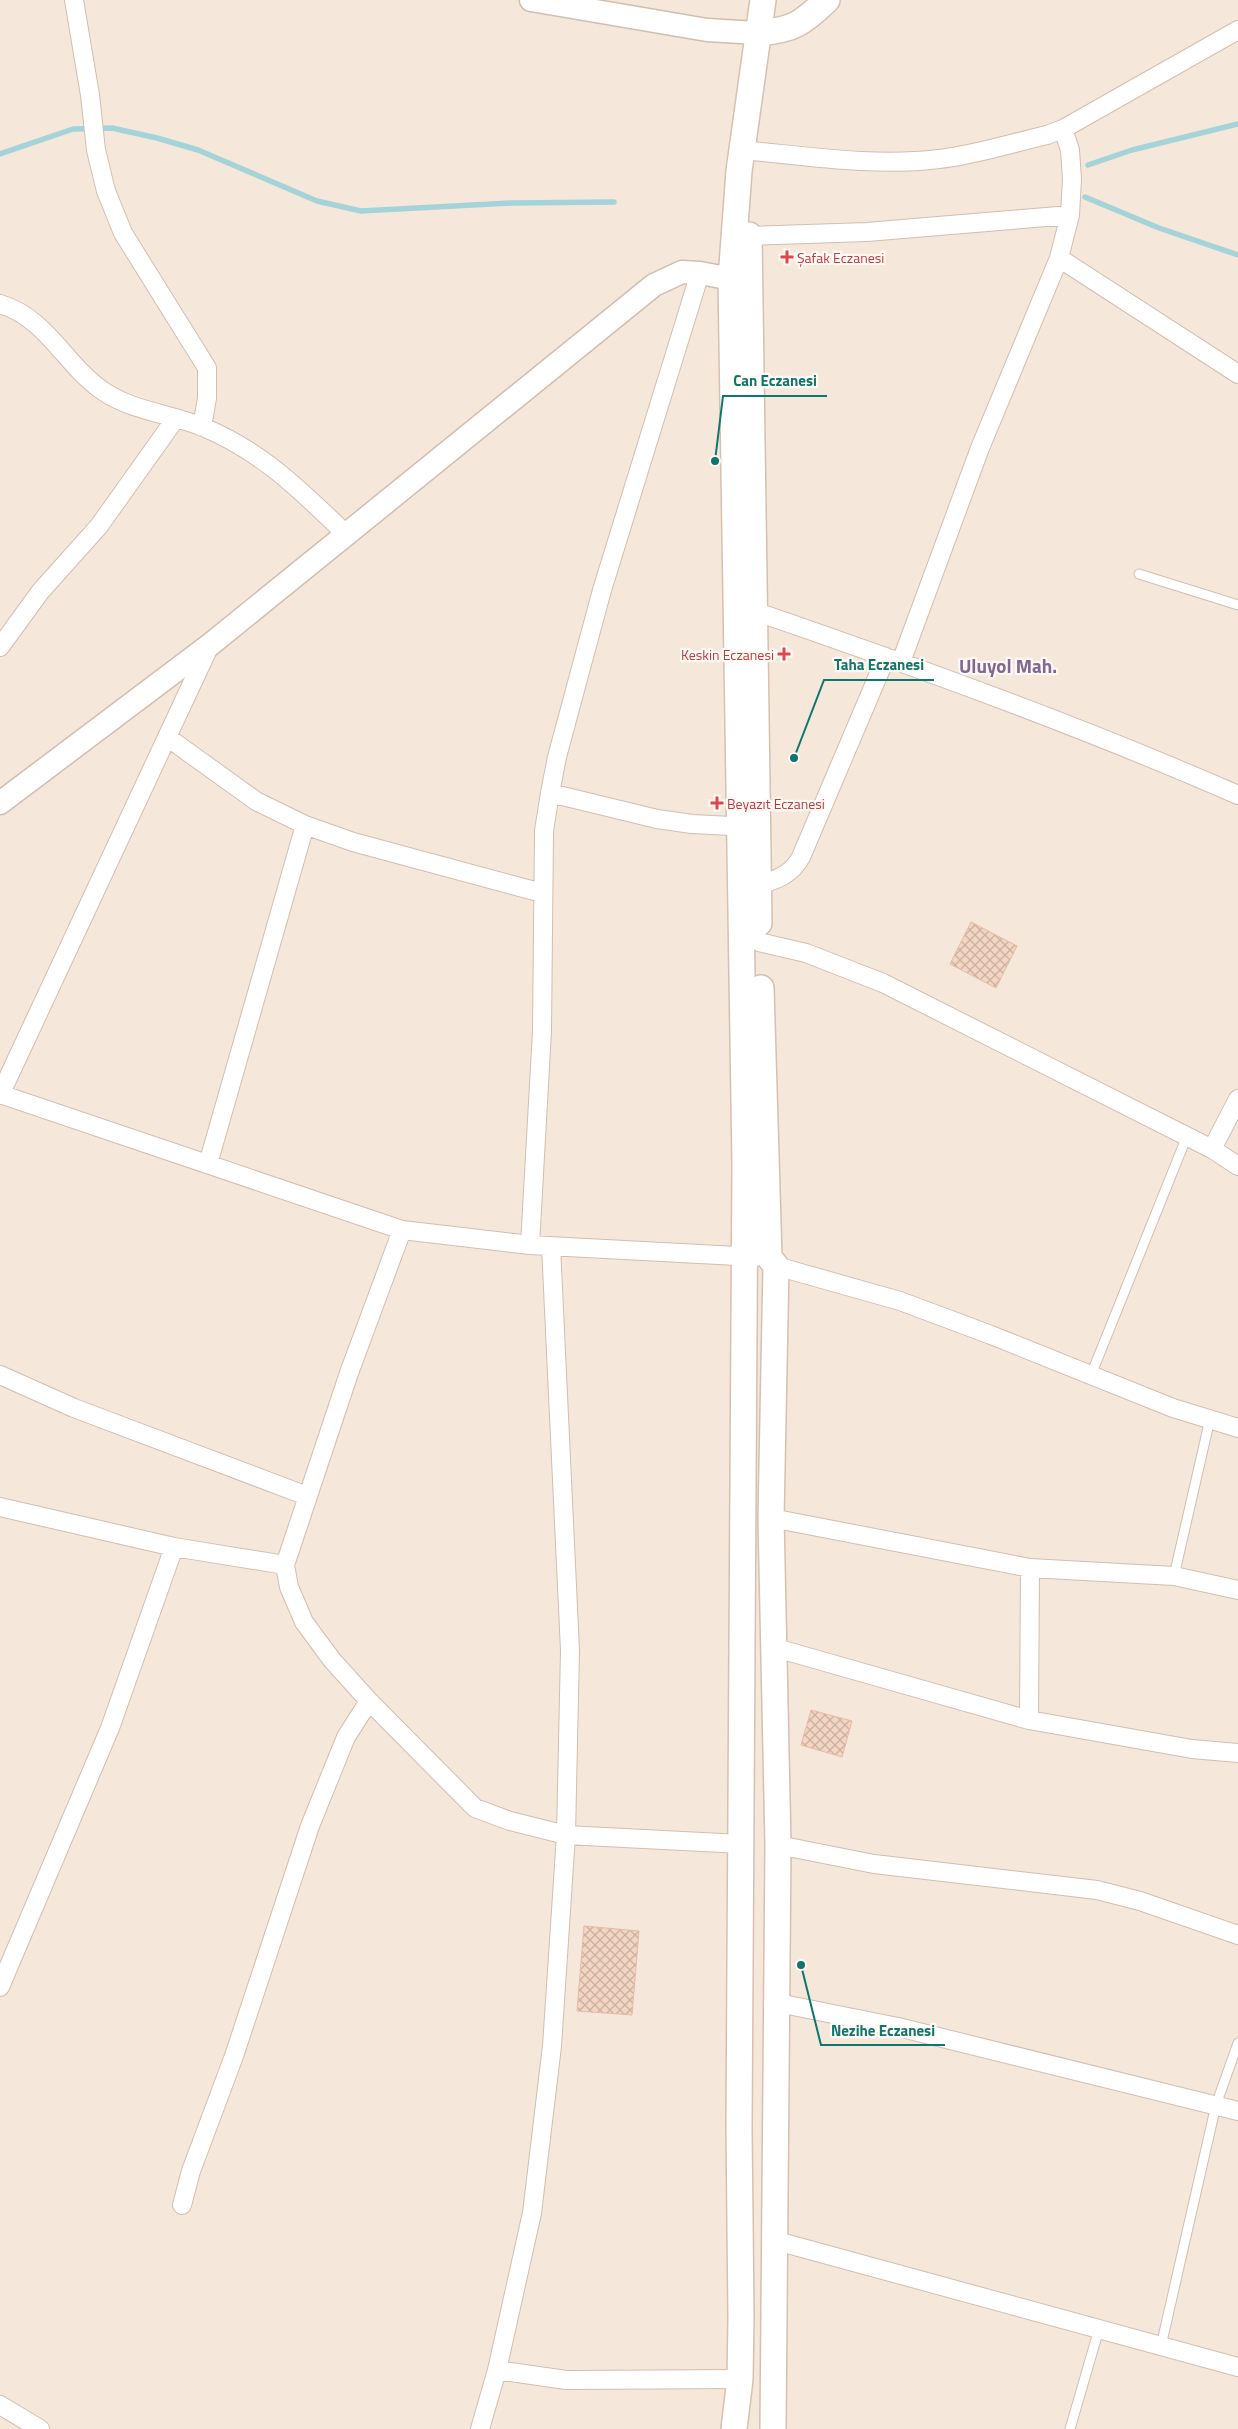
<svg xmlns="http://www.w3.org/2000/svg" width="1238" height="2429" viewBox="0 0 1238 2429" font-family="'Titillium Web',sans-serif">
<defs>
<pattern id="building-cross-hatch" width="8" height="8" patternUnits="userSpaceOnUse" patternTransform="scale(1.25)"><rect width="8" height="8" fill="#f3d5c3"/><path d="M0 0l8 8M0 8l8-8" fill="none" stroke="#cab0a1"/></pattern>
</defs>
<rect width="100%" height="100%" fill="#fdf6ec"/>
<path fill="#f5e8da" d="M 0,0 L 1238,0 L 1238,2429 L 0,2429 Z"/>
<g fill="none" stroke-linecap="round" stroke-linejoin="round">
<path stroke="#a5d3da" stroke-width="5.5" d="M 0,154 L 73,129 L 112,128 L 157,138 L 198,150 L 317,201 L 361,211 L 511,203 L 614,202
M 1088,165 L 1132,150 L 1238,124
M 1085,197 L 1159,228 L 1238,255"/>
</g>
<path fill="url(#building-cross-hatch)" stroke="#e6bba3" d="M 971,922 L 1017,946 L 996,988 L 950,964 Z
M 811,1710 L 852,1721 L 842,1757 L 801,1745 Z
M 584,1926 L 639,1931 L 632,2015 L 577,2011 Z"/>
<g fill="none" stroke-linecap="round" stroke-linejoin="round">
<g stroke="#d1beb0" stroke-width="11">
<path id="service" d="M 1139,574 L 1238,605
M 1091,1375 L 1187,1136
M 1174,1576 L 1210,1419
M 1161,2346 L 1216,2105 L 1238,2043
M 1070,2429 L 1099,2329"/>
</g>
<g stroke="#d1beb0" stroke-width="20">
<path id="minor" d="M 74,0 L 90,95 L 96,150 L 106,191 L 123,233 L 207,368 L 207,398 L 202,427
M 742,150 C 807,156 874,167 939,159 C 975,155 1012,143 1047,135 L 1063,129 L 1238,30
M 749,236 L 867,232 L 1070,215
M 1059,258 L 1238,374
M 0,304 C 47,318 65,365 103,391 C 132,411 171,414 203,427 C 263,452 301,491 347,535
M 754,611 C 917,667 1080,726 1238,795
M 0,647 L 40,592 L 99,526 L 176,418
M 901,662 L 980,448 L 1059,258 L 1070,215 L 1072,179 L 1070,150 L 1063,129
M 167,737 L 256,801 L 305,825 L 353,842 L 542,893
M 550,793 L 657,819 L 692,824 L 751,827
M 759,885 C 778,879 791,875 801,857 L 886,657
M 759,942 L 806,953 L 883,983 L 1212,1149 L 1238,1166
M 0,1094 L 402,1230 L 530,1245 L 756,1257
M 0,1095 L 210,645
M 1212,1149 L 1238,1099
M 208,1164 L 305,825
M 402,1230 L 349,1373 L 285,1565 L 289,1587 L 304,1622 L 332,1660 L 369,1701 L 475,1808 L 510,1821 L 566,1835 L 741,1844
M 530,1245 L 542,1031 L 544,831 L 550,793 L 557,757 L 602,590 L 700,273
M 776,1266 L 900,1301 L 991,1335 L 1173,1408 L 1238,1428
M 0,1375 L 74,1408 L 307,1496
M 0,1507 L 174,1547 L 285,1565
M 771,1518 L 1030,1568 L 1174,1576 L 1238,1590
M 776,1648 L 1029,1720 L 1192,1749 L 1238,1753
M 1029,1720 L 1030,1568
M 778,1845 L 874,1864 L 1097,1890 L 1140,1901 L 1238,1935
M 0,1987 L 110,1728 L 174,1547
M 778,2003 L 898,2027 L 1238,2111
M 182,2205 L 191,2171 L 234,2056 L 310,1826 L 346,1737 L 369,1701
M 773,2240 L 1238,2367
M 497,2370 L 566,2380 L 740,2379
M 0,2405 L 40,2429
M 480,2429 L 497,2370 L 532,2213 L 552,2046 L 566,1835 L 570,1650 L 551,1246"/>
</g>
<g stroke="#d1beb0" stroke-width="25">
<path id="tertiary" d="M 531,0 L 707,30 L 758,33
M 0,803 L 211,644 L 654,285 L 682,272 L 700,273 L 748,282"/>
</g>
<g stroke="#d6c0b0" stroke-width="28">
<path id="secondary" d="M 758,33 C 794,30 801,24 827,0
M 749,235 L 759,923
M 761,988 L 769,1257 L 776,1266 L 771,1518 L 778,1845 L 773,2429
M 734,2429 L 740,2379 L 741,2318 L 739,2127 L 745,1165 L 731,279 L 739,171 L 763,0"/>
</g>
<use href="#service" stroke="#fff" stroke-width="9"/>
<use href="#minor" stroke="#fff" stroke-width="18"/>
<use href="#tertiary" stroke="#fff" stroke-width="22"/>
<use href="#secondary" stroke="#fff" stroke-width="25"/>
</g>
<g fill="#e0444e" stroke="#fffaf3" stroke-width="2">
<path d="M784.5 249.5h5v5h5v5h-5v5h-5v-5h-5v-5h5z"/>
<path d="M781.5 646.5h5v5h5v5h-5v5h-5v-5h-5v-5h5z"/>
<path d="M714.5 795.5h5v5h5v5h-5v5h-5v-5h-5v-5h5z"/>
</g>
<g text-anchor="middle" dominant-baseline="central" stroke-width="4.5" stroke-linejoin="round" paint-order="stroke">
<g font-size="14" fill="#be3a42" stroke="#fffaf3" text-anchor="start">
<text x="797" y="257">Şafak Eczanesi</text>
<text x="774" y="654" text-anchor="end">Keskin Eczanesi</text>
<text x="727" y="803">Beyazıt Eczanesi</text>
</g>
<g font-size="19" font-weight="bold" fill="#846695" stroke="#fffaf3">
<text x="1008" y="665">Uluyol Mah.</text>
</g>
</g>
<path fill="none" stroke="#0f766e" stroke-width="2" d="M715 461L723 396H827M794 758L824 680H934M801 1965L821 2045H945"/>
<g fill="#0f766e" stroke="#fffaf3" stroke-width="2">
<circle cx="715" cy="461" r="5"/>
<circle cx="794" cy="758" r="5"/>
<circle cx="801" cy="1965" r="5"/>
</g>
<g font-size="15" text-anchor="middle" font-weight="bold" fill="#0f766e" stroke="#fffaf3" stroke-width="4.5" stroke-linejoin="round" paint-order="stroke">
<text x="775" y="386">Can Eczanesi</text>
<text x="879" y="670">Taha Eczanesi</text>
<text x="883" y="2036">Nezihe Eczanesi</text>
</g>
</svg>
